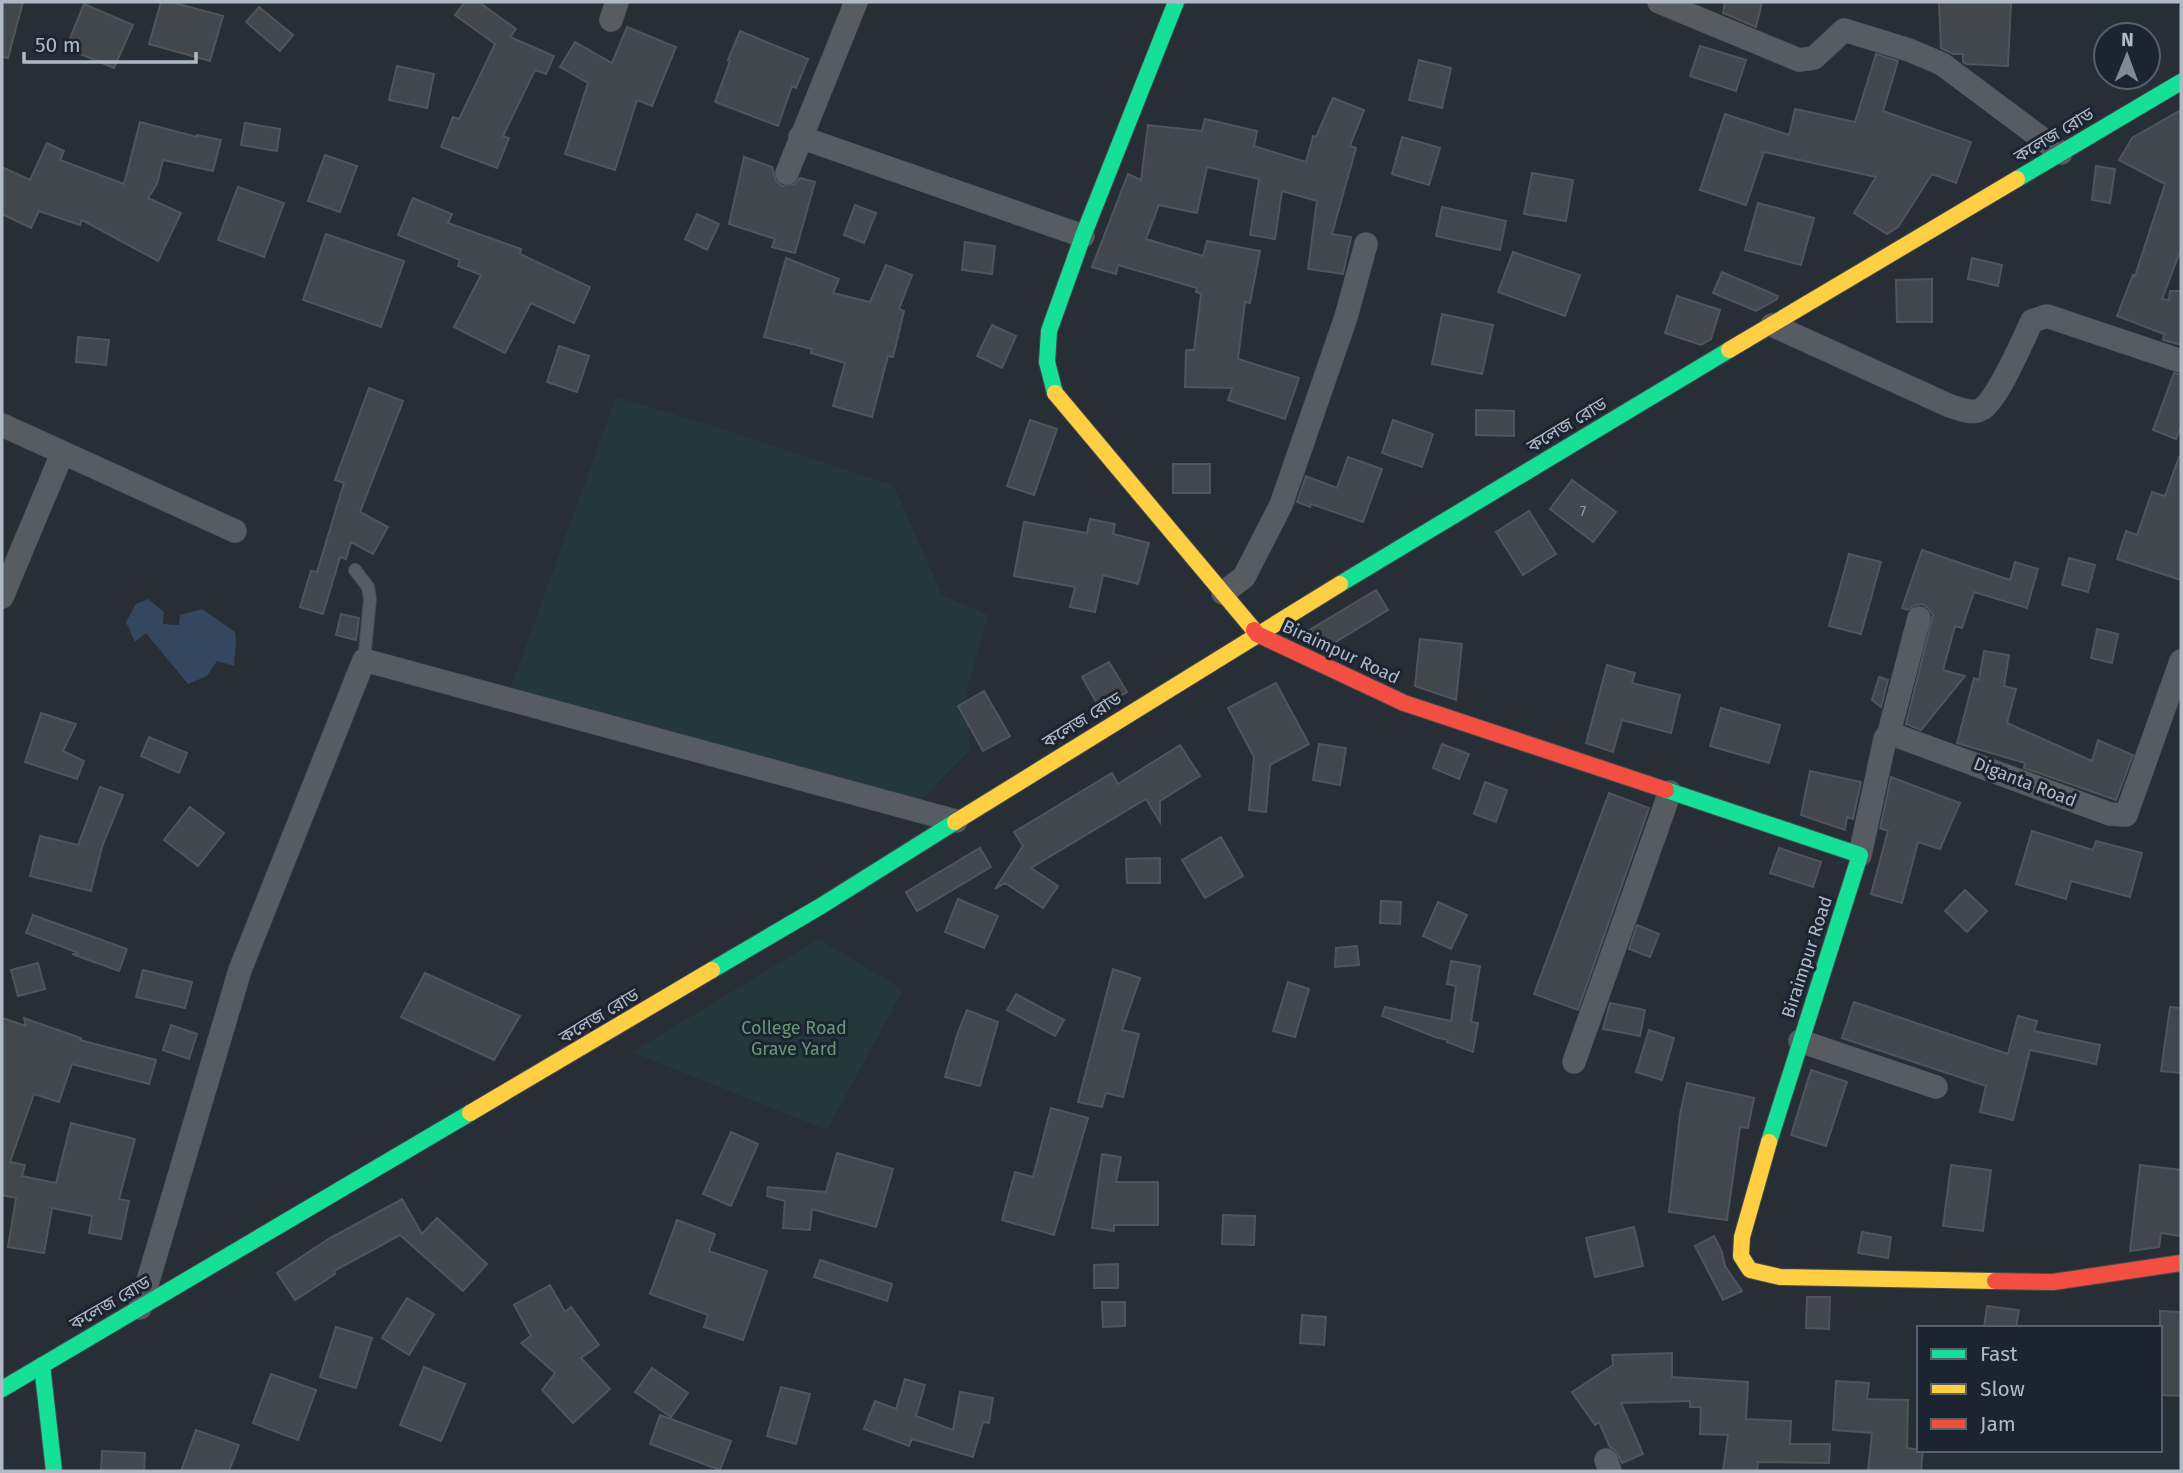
<svg xmlns="http://www.w3.org/2000/svg" width="2183" height="1473" viewBox="0 0 2183 1473" font-family="'Fira Sans','Noto Sans Bengali',sans-serif">
<rect width="100%" height="100%" fill="#272e35"/>
<path fill="#24383b" d="M 616,397 L 710,425 L 894,486 L 942,595 L 988,615 L 966,694 L 970,750 L 912,809 L 510,690 Z
M 819,939 L 903,990 L 827,1130 L 632,1052 Z"/>
<path fill="#34475f" d="M 148,599 L 164,612 L 163,624 L 179,625 L 180,615 L 202,609 L 235,632 L 236,641 L 234,666 L 217,661 L 207,676 L 188,684 L 146,633 L 135,642 L 126,622 L 136,604 Z"/>
<path fill="#41474d" stroke="#4f555d" stroke-width="2" d="M 2,2 L 23,2 L 8,58 L 2,57 Z
M 161,2 L 171,2 L 223,16 L 210,61 L 149,44 Z
M 465,2 L 479,2 L 516,29 L 510,37 L 554,56 L 546,74 L 535,70 L 503,136 L 509,138 L 497,168 L 441,147 L 453,117 L 459,119 L 495,44 L 455,15 Z
M 1725,2 L 1762,2 L 1756,27 L 1723,13 Z
M 1939,2 L 2011,2 L 2008,66 L 1966,64 L 1963,62 L 1963,54 L 1953,54 L 1941,48 Z
M 84,4 L 133,25 L 114,68 L 66,48 Z
M 259,7 L 293,35 L 280,51 L 246,22 Z
M 627,27 L 676,47 L 652,106 L 637,100 L 615,170 L 565,154 L 588,83 L 560,67 L 575,42 L 612,63 Z
M 740,31 L 808,59 L 796,88 L 792,86 L 778,126 L 715,102 L 730,61 L 728,60 Z
M 1700,46 L 1746,60 L 1736,91 L 1690,76 Z
M 1876,54 L 1898,61 L 1883,111 L 1971,142 L 1956,183 L 1932,174 L 1898,227 L 1887,234 L 1854,213 L 1876,177 L 1764,152 L 1746,205 L 1700,190 L 1725,114 L 1789,135 L 1795,109 L 1855,122 Z
M 1419,60 L 1451,68 L 1442,108 L 1409,100 Z
M 397,66 L 434,74 L 427,108 L 389,100 Z
M 1333,98 L 1364,110 L 1350,146 L 1356,148 L 1332,234 L 1351,237 L 1343,274 L 1308,269 L 1317,201 L 1282,191 L 1275,239 L 1250,235 L 1259,179 L 1207,167 L 1197,213 L 1159,205 L 1146,239 L 1203,256 L 1207,241 L 1260,251 L 1250,303 L 1245,302 L 1238,359 L 1299,378 L 1285,419 L 1228,400 L 1232,388 L 1185,387 L 1186,350 L 1194,350 L 1201,294 L 1196,292 L 1197,288 L 1118,265 L 1116,274 L 1092,267 L 1128,174 L 1141,180 L 1148,125 L 1202,131 L 1205,119 L 1257,131 L 1254,146 L 1306,162 L 1313,136 L 1316,137 Z
M 2181,110 L 2181,249 L 2162,299 L 2169,300 L 2170,291 L 2181,291 L 2181,345 L 2163,340 L 2164,334 L 2117,316 L 2133,275 L 2135,276 L 2165,184 L 2119,160 L 2132,138 Z
M 140,122 L 197,137 L 197,135 L 221,140 L 213,171 L 163,160 L 157,184 L 148,198 L 181,213 L 158,261 L 82,220 L 80,225 L 39,211 L 31,228 L 2,214 L 2,167 L 30,180 L 47,143 L 64,151 L 60,160 L 124,184 Z
M 245,123 L 280,129 L 277,151 L 241,145 Z
M 1402,137 L 1440,148 L 1429,185 L 1392,174 Z
M 325,155 L 357,166 L 340,212 L 308,201 Z
M 744,157 L 772,167 L 776,181 L 782,186 L 795,184 L 800,178 L 815,182 L 795,253 L 772,247 L 775,239 L 729,224 Z
M 2096,166 L 2115,169 L 2110,203 L 2092,200 Z
M 1532,173 L 1573,180 L 1566,221 L 1524,214 Z
M 238,187 L 284,203 L 264,257 L 218,240 Z
M 413,198 L 452,214 L 448,223 L 521,249 L 520,254 L 590,287 L 574,323 L 531,303 L 505,353 L 454,327 L 481,275 L 458,266 L 460,260 L 398,235 Z
M 1758,203 L 1814,218 L 1801,265 L 1745,250 Z
M 855,205 L 876,213 L 864,243 L 844,235 Z
M 1442,207 L 1506,221 L 1500,250 L 1436,236 Z
M 697,214 L 719,224 L 707,250 L 685,239 Z
M 326,234 L 404,261 L 381,327 L 303,300 Z
M 965,242 L 995,246 L 992,274 L 962,270 Z
M 1513,252 L 1580,275 L 1565,316 L 1498,292 Z
M 786,258 L 839,279 L 833,293 L 870,302 L 886,265 L 912,275 L 899,309 L 904,311 L 893,357 L 888,356 L 872,417 L 833,406 L 845,363 L 811,353 L 812,349 L 764,337 Z
M 1972,258 L 2002,265 L 1998,286 L 1968,279 Z
M 1722,272 L 1778,296 L 1777,299 L 1756,311 L 1713,293 Z
M 1932,279 L 1932,322 L 1897,322 L 1896,280 Z
M 1677,296 L 1720,310 L 1711,339 L 1701,345 L 1665,333 Z
M 1442,314 L 1493,325 L 1482,374 L 1432,364 Z
M 992,325 L 1016,336 L 1002,368 L 977,356 Z
M 78,337 L 109,340 L 106,365 L 76,362 Z
M 559,346 L 589,356 L 577,392 L 547,382 Z
M 2174,373 L 2181,375 L 2181,426 L 2176,439 L 2153,430 Z
M 369,388 L 403,401 L 360,512 L 388,527 L 373,554 L 351,542 L 346,559 L 340,557 L 323,614 L 300,607 L 311,571 L 317,572 L 344,483 L 335,480 Z
M 1476,410 L 1514,411 L 1514,436 L 1476,435 Z
M 1030,420 L 1057,429 L 1034,495 L 1007,486 Z
M 1393,420 L 1433,434 L 1422,467 L 1382,453 Z
M 1348,457 L 1382,469 L 1363,522 L 1311,504 L 1310,507 L 1297,502 L 1306,476 L 1337,488 Z
M 2179,457 L 2181,457 L 2181,580 L 2117,559 L 2126,531 L 2137,535 L 2152,492 L 2165,496 Z
M 1173,464 L 1210,464 L 1210,493 L 1173,493 Z
M 1572,480 L 1616,512 L 1593,542 L 1550,509 Z
M 1529,511 L 1556,554 L 1523,575 L 1496,532 Z
M 1090,519 L 1115,524 L 1113,534 L 1149,543 L 1138,584 L 1103,575 L 1095,612 L 1070,607 L 1075,587 L 1014,576 L 1024,522 L 1087,533 Z
M 1922,550 L 2010,580 L 2015,562 L 2038,569 L 2027,608 L 1974,592 L 1962,628 L 1955,626 L 1943,670 L 1965,676 L 1921,730 L 1906,724 L 1933,615 L 1928,608 L 1922,604 L 1915,605 L 1908,610 L 1902,608 Z
M 1849,554 L 1881,562 L 1861,634 L 1829,626 Z
M 2069,558 L 2095,565 L 2088,592 L 2062,585 Z
M 1376,590 L 1388,610 L 1329,646 L 1303,634 Z
M 341,614 L 359,618 L 356,640 L 336,635 Z
M 2097,629 L 2118,634 L 2112,663 L 2091,658 Z
M 1420,639 L 1462,644 L 1456,700 L 1415,686 Z
M 1984,651 L 2009,655 L 2004,686 L 2016,689 L 2007,723 L 2092,761 L 2098,740 L 2133,755 L 2116,800 L 2024,768 L 2025,763 L 1957,743 L 1974,678 L 1979,680 Z
M 1109,662 L 1127,692 L 1100,709 L 1082,677 Z
M 1607,665 L 1635,673 L 1632,683 L 1680,695 L 1671,733 L 1622,720 L 1613,752 L 1586,743 Z
M 1879,677 L 1888,680 L 1881,707 L 1872,700 Z
M 1276,683 L 1309,744 L 1270,765 L 1266,812 L 1249,810 L 1254,757 L 1228,708 Z
M 984,691 L 1010,736 L 983,751 L 958,706 Z
M 1721,708 L 1780,725 L 1769,763 L 1710,746 Z
M 41,713 L 76,724 L 63,751 L 84,761 L 77,779 L 25,762 Z
M 149,737 L 187,753 L 179,773 L 141,756 Z
M 1319,744 L 1346,748 L 1340,785 L 1313,780 Z
M 1442,744 L 1469,754 L 1459,779 L 1433,768 Z
M 1180,745 L 1200,776 L 1160,801 L 1160,822 L 1146,799 L 1031,868 L 1058,886 L 1043,908 L 1005,883 L 995,889 L 1023,846 L 1014,832 L 1112,773 L 1118,784 Z
M 1810,771 L 1861,782 L 1853,819 L 1847,817 L 1845,830 L 1801,815 Z
M 1891,777 L 1960,803 L 1940,849 L 1918,842 L 1902,903 L 1871,894 L 1888,831 L 1880,828 Z
M 1485,782 L 1507,790 L 1496,822 L 1474,814 Z
M 100,787 L 123,795 L 102,847 L 91,891 L 30,876 L 40,836 L 78,845 Z
M 1609,793 L 1649,808 L 1578,1010 L 1534,994 Z
M 190,807 L 224,833 L 198,866 L 164,840 Z
M 2032,831 L 2093,850 L 2096,841 L 2142,853 L 2130,897 L 2071,881 L 2066,899 L 2016,884 Z
M 1221,837 L 1243,876 L 1205,898 L 1182,860 Z
M 980,848 L 991,867 L 917,911 L 906,892 Z
M 1779,848 L 1821,862 L 1813,887 L 1770,873 Z
M 1160,858 L 1160,883 L 1127,883 L 1126,859 Z
M 1965,890 L 1987,911 L 1967,932 L 1945,911 Z
M 958,899 L 998,916 L 984,948 L 945,932 Z
M 1381,901 L 1401,902 L 1400,924 L 1380,923 Z
M 1438,902 L 1467,915 L 1451,949 L 1423,936 Z
M 33,915 L 127,949 L 119,971 L 72,954 L 79,953 L 26,933 Z
M 1637,925 L 1659,934 L 1650,957 L 1629,949 Z
M 1357,946 L 1359,965 L 1335,967 L 1336,948 Z
M 1451,961 L 1480,966 L 1471,1022 L 1478,1023 L 1473,1052 L 1447,1042 L 1448,1040 L 1435,1037 L 1382,1016 L 1385,1007 L 1451,1021 L 1456,986 L 1447,984 Z
M 38,963 L 45,989 L 18,996 L 11,970 Z
M 1113,969 L 1140,978 L 1122,1030 L 1139,1034 L 1123,1097 L 1106,1093 L 1102,1107 L 1078,1102 Z
M 143,970 L 192,982 L 185,1008 L 136,997 Z
M 425,973 L 520,1016 L 494,1060 L 401,1017 Z
M 1288,982 L 1309,989 L 1295,1037 L 1273,1031 Z
M 1016,994 L 1064,1020 L 1055,1036 L 1007,1010 Z
M 1854,1002 L 2008,1054 L 2018,1016 L 2037,1021 L 2034,1031 L 2100,1045 L 2096,1064 L 2030,1050 L 2013,1120 L 1980,1112 L 1986,1086 L 1842,1038 Z
M 1610,1003 L 1645,1010 L 1640,1036 L 1603,1029 Z
M 2170,1007 L 2181,1008 L 2181,1073 L 2161,1071 Z
M 967,1010 L 998,1022 L 980,1086 L 945,1077 L 958,1032 Z
M 2,1018 L 26,1026 L 24,1018 L 81,1038 L 80,1040 L 156,1060 L 149,1084 L 72,1064 L 59,1102 L 34,1094 L 10,1162 L 25,1165 L 22,1176 L 56,1183 L 71,1123 L 135,1139 L 119,1199 L 129,1201 L 121,1239 L 89,1233 L 92,1216 L 52,1208 L 44,1253 L 8,1247 L 16,1198 L 2,1195 Z
M 171,1025 L 197,1034 L 189,1059 L 163,1050 Z
M 1649,1030 L 1674,1038 L 1662,1080 L 1636,1072 Z
M 1811,1070 L 1847,1082 L 1826,1146 L 1791,1135 Z
M 1687,1083 L 1754,1098 L 1748,1128 L 1740,1127 L 1727,1220 L 1669,1212 L 1680,1114 Z
M 1051,1108 L 1088,1118 L 1054,1235 L 1002,1220 L 1015,1172 L 1033,1177 Z
M 731,1132 L 758,1144 L 731,1206 L 703,1194 Z
M 837,1153 L 893,1169 L 876,1227 L 812,1209 L 810,1230 L 783,1228 L 785,1201 L 767,1196 L 768,1187 L 826,1192 Z
M 1102,1154 L 1121,1157 L 1116,1182 L 1158,1182 L 1158,1225 L 1114,1225 L 1114,1231 L 1092,1228 Z
M 1951,1165 L 1991,1170 L 1983,1231 L 1943,1226 Z
M 2140,1165 L 2181,1170 L 2181,1236 L 2161,1233 L 2159,1247 L 2130,1251 Z
M 402,1199 L 422,1234 L 437,1218 L 487,1264 L 463,1291 L 400,1235 L 334,1271 L 335,1274 L 295,1300 L 277,1273 L 330,1238 Z
M 1223,1215 L 1255,1216 L 1254,1245 L 1222,1244 Z
M 677,1220 L 715,1234 L 709,1251 L 767,1271 L 743,1340 L 704,1327 L 708,1315 L 650,1294 Z
M 1634,1227 L 1643,1266 L 1595,1277 L 1586,1238 Z
M 1862,1232 L 1891,1237 L 1888,1258 L 1858,1253 Z
M 1714,1236 L 1722,1252 L 1725,1266 L 1742,1291 L 1723,1300 L 1695,1246 Z
M 820,1260 L 892,1284 L 887,1301 L 814,1277 Z
M 1118,1264 L 1118,1288 L 1094,1288 L 1094,1265 Z
M 550,1285 L 565,1312 L 571,1307 L 599,1345 L 581,1358 L 610,1389 L 573,1423 L 542,1390 L 555,1373 L 521,1343 L 531,1336 L 514,1305 Z
M 1807,1297 L 1830,1297 L 1829,1329 L 1806,1328 Z
M 407,1298 L 434,1314 L 409,1355 L 382,1338 Z
M 1102,1302 L 1125,1302 L 1125,1326 L 1103,1327 Z
M 1987,1306 L 2019,1310 L 2016,1328 L 1984,1328 Z
M 2160,1311 L 2181,1312 L 2181,1396 L 2160,1395 Z
M 1302,1315 L 1326,1317 L 1324,1345 L 1300,1343 Z
M 336,1327 L 372,1338 L 356,1388 L 320,1377 Z
M 1672,1353 L 1672,1377 L 1748,1382 L 1746,1419 L 1791,1421 L 1790,1444 L 1830,1444 L 1829,1463 L 1758,1462 L 1757,1471 L 1723,1471 L 1728,1435 L 1700,1434 L 1701,1407 L 1690,1407 L 1690,1401 L 1621,1403 L 1643,1454 L 1622,1463 L 1615,1450 L 1610,1447 L 1599,1422 L 1595,1425 L 1572,1392 L 1613,1365 L 1612,1355 Z
M 424,1367 L 465,1384 L 441,1441 L 400,1425 Z
M 652,1368 L 688,1393 L 671,1417 L 635,1392 Z
M 271,1374 L 316,1390 L 298,1440 L 253,1423 Z
M 905,1379 L 925,1385 L 916,1416 L 953,1430 L 960,1392 L 993,1398 L 989,1423 L 983,1422 L 973,1457 L 912,1439 L 909,1446 L 864,1429 L 875,1401 L 896,1409 Z
M 1836,1381 L 1869,1383 L 1867,1399 L 1908,1400 L 1907,1448 L 1923,1450 L 1921,1471 L 1868,1471 L 1872,1433 L 1833,1430 Z
M 781,1387 L 810,1394 L 796,1444 L 767,1436 Z
M 660,1415 L 731,1441 L 720,1470 L 650,1444 Z
M 196,1430 L 239,1445 L 229,1471 L 181,1471 Z
M 102,1451 L 145,1453 L 144,1471 L 101,1471 Z"/>
<g fill="none" stroke-linecap="round" stroke-linejoin="round">
<g stroke="#454a50" stroke-width="14">
<path id="lane" d="M 355,570 L 368,587 L 370,599 L 364,660"/>
</g>
<g stroke="#454a50" stroke-width="24">
<path id="street" d="M 1659,2 L 1799,60 L 1814,58 L 1844,30 L 1909,50 L 1942,64 L 2061,153
M 611,20 L 617,2
M 800,137 L 1083,236
M 787,173 L 856,2
M 1772,325 L 1950,406 C 1960,409 1972,415 1982,409 C 1999,397 2022,342 2032,321 L 2047,316 L 2181,361
M 2,425 L 235,531
M 1223,593 L 1244,577 L 1281,505 L 1346,317 L 1366,244
M 2,597 L 62,454
M 1889,733 L 1919,618
M 1860,855 L 1885,739 L 1889,733 L 2110,814 L 2126,815 L 2181,661
M 1800,1041 L 1936,1087
M 1574,1062 L 1670,792
M 140,1308 L 240,970 L 364,660 L 956,821
M 1606,1460 L 1610,1471"/>
</g>
<g stroke="#454a50" stroke-width="18">
<path id="fast" d="M 2017,179 L 2181,82
M 1055,393 L 1047,362 L 1049,331 L 1083,236 L 1176,2
M 1340,584 L 1729,350
M 1666,790 L 1860,855 L 1769,1142
M 712,970 L 821,906 L 955,822
M 42,1365 L 54,1471
M 2,1389 L 470,1113"/>
</g>
<g stroke="#454a50" stroke-width="18">
<path id="slow" d="M 1729,350 L 2017,179
M 1055,393 L 1254,630
M 955,822 L 1340,584
M 470,1113 L 712,970
M 1769,1142 L 1742,1237 L 1741,1256 L 1750,1270 L 1780,1277 L 1995,1281"/>
</g>
<g stroke="#454a50" stroke-width="18">
<path id="jam" d="M 1254,630 L 1257,634 L 1404,703 L 1666,790
M 1995,1281 L 2053,1282 L 2181,1263"/>
</g>
<use href="#lane" stroke="#575c63" stroke-width="12"/>
<use href="#street" stroke="#575c63" stroke-width="23"/>
<use href="#fast" stroke="#16e098" stroke-width="16"/>
<use href="#slow" stroke="#ffcf43" stroke-width="16"/>
<use href="#jam" stroke="#f24e42" stroke-width="16"/>
</g>
<g text-anchor="middle" dominant-baseline="central" stroke-width="6" stroke-linejoin="round" paint-order="stroke">
<g font-size="14" fill="#949da8">
<text x="1583" y="511">7</text>
</g>
<g font-size="18" fill="#b0bac7" stroke="#1b2430">
<text transform="translate(2054 135) rotate(-31)">কলেজ রোড</text>
<text transform="translate(1567 425) rotate(-31)">কলেজ রোড</text>
<text transform="translate(1341 652) rotate(25)">Biraimpur Road</text>
<text transform="translate(1082 720) rotate(-32)">কলেজ রোড</text>
<text transform="translate(2025 782) rotate(21)">Diganta Road</text>
<text transform="translate(1807 957) rotate(-72)">Biraimpur Road</text>
<text transform="translate(599 1016) rotate(-31)">কলেজ রোড</text>
<text transform="translate(110 1303) rotate(-30)">কলেজ রোড</text>
</g>
<g font-size="18" fill="#679971" stroke="#1b2430">
<text x="794" y="1028">College Road<tspan x="794" dy="21">Grave Yard</tspan></text>
</g>
</g>
<rect width="2183" height="1473" fill="none" stroke="#b0bac7" stroke-width="7"/>
<rect x="1917" y="1326" width="245" height="126" fill="#1b2430" stroke="#57606c" stroke-width="2"/>
<rect x="1931" y="1349" width="35" height="10" fill="#16e098" stroke="#57606c" stroke-width="2"/>
<text x="1980" y="1361" font-size="21" fill="#b0bac7">Fast</text>
<rect x="1931" y="1384" width="35" height="10" fill="#ffcf43" stroke="#57606c" stroke-width="2"/>
<text x="1980" y="1396" font-size="21" fill="#b0bac7">Slow</text>
<rect x="1931" y="1419" width="35" height="10" fill="#f24e42" stroke="#57606c" stroke-width="2"/>
<text x="1980" y="1431" font-size="21" fill="#b0bac7">Jam</text>
<g transform="translate(2127 56) rotate(1)"><circle r="33" fill="#1b2430" stroke="#57606c" stroke-width="2"/>
<path d="M0-5L12 26L0 18L-12 26Z" fill="#808994"/>
<text y="-10" font-size="19" font-weight="bold" text-anchor="middle" fill="#b0bac7">N</text>
</g>
<path d="M24 52v10h172v-10" fill="none" stroke="#b0bac7" stroke-width="3.5"/>
<text x="35" y="52" font-size="21" fill="#b0bac7" stroke="#1b2430" stroke-width="5" paint-order="stroke">50 m</text>
</svg>
